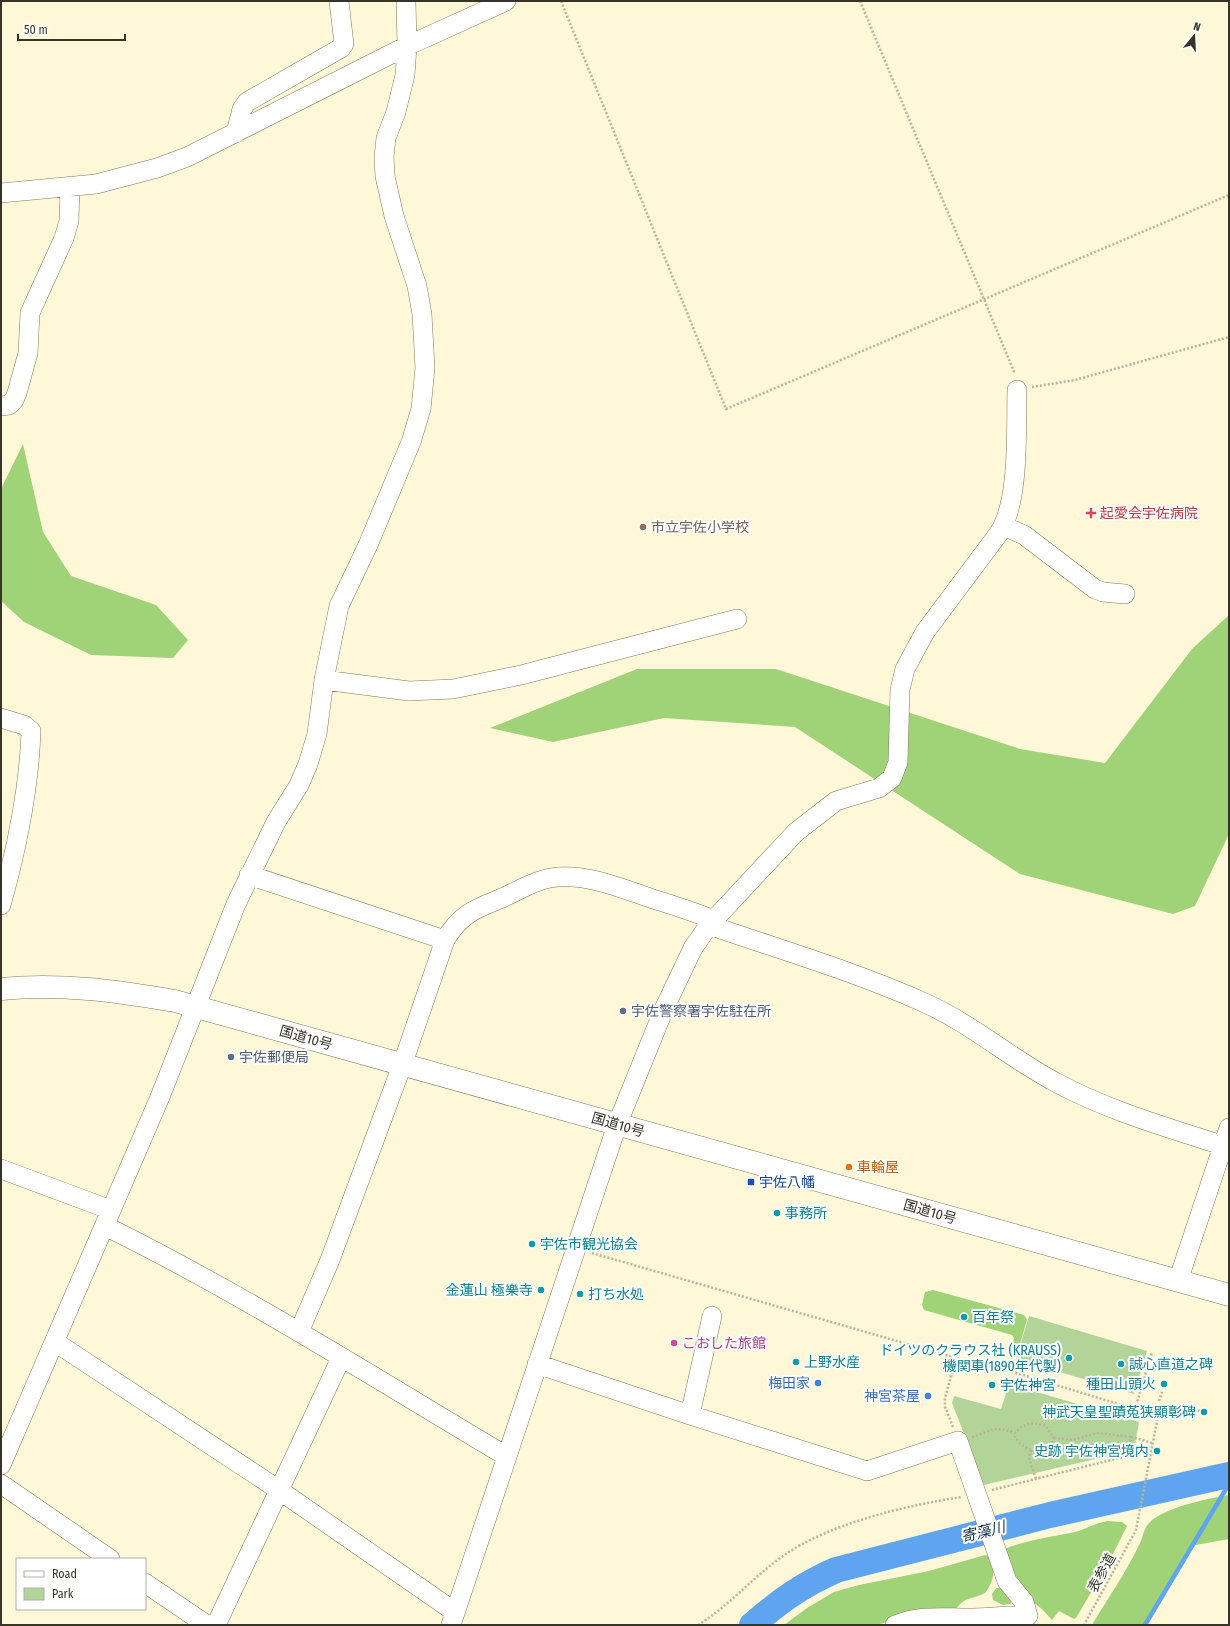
<svg xmlns="http://www.w3.org/2000/svg" width="1230" height="1626" viewBox="0 0 1230 1626" font-family="'Fira Sans Condensed','Noto Sans JP',sans-serif">
<rect width="100%" height="100%" fill="#fef7d8"/>
<path fill="#b2d499" d="M 1029,1316 L 1147,1351 L 1134,1394 L 1016,1359 Z
M 1009,1384 L 1139,1422 L 1134,1450 L 984,1485 L 952,1403 L 954,1396 L 1001,1409 Z"/>
<path fill="#a0d278" d="M 23,444 L 43,532 L 71,576 L 156,605 L 188,640 L 173,658 L 91,655 L 24,622 L 1,601 L 1,489 Z
M 1229,615 L 1229,834 L 1195,906 L 1173,914 L 1020,874 L 795,727 L 664,718 L 553,742 L 490,728 L 637,669 L 776,669 L 1020,749 L 1105,763 L 1192,649 Z
M 933,1290 L 1024,1315 L 1027,1320 L 1016,1357 L 1011,1357 L 1010,1354 L 1014,1338 L 1012,1335 L 924,1310 L 922,1305 L 925,1292 Z
M 1229,1495 L 1229,1539 L 1190,1546 L 1143,1625 L 1092,1625 C 1108,1598 1127,1571 1140,1543 C 1143,1537 1144,1528 1149,1523 C 1165,1507 1206,1499 1229,1495 Z
M 1107,1521 L 1122,1522 L 1127,1526 L 1109,1562 L 1076,1618 L 1074,1619 L 1059,1611 L 1052,1620 L 1042,1609 L 1024,1595 L 1017,1587 L 1004,1549 C 1027,1540 1051,1537 1075,1532 C 1086,1529 1096,1523 1107,1521 Z
M 985,1555 L 991,1557 C 994,1570 995,1575 989,1587 C 987,1590 986,1593 983,1594 C 970,1600 966,1596 956,1609 L 891,1620 L 878,1625 L 784,1625 L 807,1608 L 834,1592 L 859,1585 L 929,1571 Z
M 996,1588 L 1002,1588 L 1012,1601 L 1010,1604 L 1003,1605 L 993,1600 L 992,1594 Z"/>
<g fill="none" stroke-linecap="round" stroke-linejoin="round">
<path stroke="#5fa4ee" stroke-width="4.5" d="M 1145,1625 L 1229,1484"/>
<path stroke="#5fa4ee" stroke-width="26" d="M 752,1625 C 780,1601 802,1585 836,1570 L 1050,1515 L 1229,1475"/>
<g stroke="#80795e" stroke-width="20">
<path id="minor" d="M 236,133 L 242,109 L 247,102 L 341,48 L 344,44 L 339,1
M 1,193 L 96,184 L 157,168 L 187,157 L 407,46 L 506,1
M 1,406 L 9,405 L 14,400 L 17,393 L 28,353 L 30,313 L 64,238 L 69,221 L 70,187
M 1004,526 L 1024,535 L 1095,589 L 1103,592 L 1125,594
M 324,680 L 409,691 L 453,689 L 521,675 L 737,619
M 1,718 L 24,725 L 31,731 C 29,791 17,848 1,905
M 249,875 L 445,940
M 709,925 C 781,950 856,972 925,1003 C 972,1024 1011,1059 1057,1083 C 1109,1111 1167,1127 1224,1146
M 1,1169 L 111,1210
M 105,1226 C 243,1294 373,1377 506,1456
M 1178,1281 L 1229,1128
M 299,1332 L 330,1260 L 405,1057 L 445,940 C 461,913 476,909 502,898 C 518,891 533,881 550,878 C 584,872 621,888 653,899 C 673,905 694,912 714,920
M 55,1342 L 279,1490 L 455,1612
M 537,1364 L 690,1415 L 867,1471 L 958,1441 L 1007,1581 L 1024,1602 L 1028,1616 C 1008,1615 989,1618 969,1618 C 941,1618 921,1615 895,1625
M 690,1415 L 712,1316
M 1,1465 L 160,1097 L 236,904 L 276,822 L 299,785 L 308,764 L 317,734 L 324,680 L 339,606 L 368,545 L 411,442 L 421,409 L 425,368 L 422,314 L 417,286 L 394,216 L 385,176 L 384,157 L 386,138 L 396,112 L 405,75 L 407,46 L 406,1
M 1,1484 L 110,1559
M 145,1583 L 207,1625
M 216,1625 L 341,1358
M 451,1625 L 617,1125 L 664,1009 L 693,948 L 709,925 L 796,832 L 836,801 L 879,788 L 892,778 L 898,762 L 900,690 L 905,669 L 925,632 L 999,533 C 1020,501 1016,429 1017,390"/>
</g>
<g stroke="#80795e" stroke-width="23">
<path id="highway" d="M 1,989 C 60,983 117,991 175,1001 L 1229,1295"/>
</g>
<path stroke="#b8b39a" stroke-width="2.5" stroke-dasharray="2 2" stroke-linecap="butt" d="M 561,1 L 726,409 L 1229,195
M 860,1 L 1015,374
M 1032,387 L 1075,380 L 1229,337
M 592,1253 L 956,1358 L 1013,1372 L 1158,1416 L 1136,1530 L 1084,1625
M 1159,1401 L 1162,1392
M 1135,1409 L 1152,1352
M 1175,1409 L 1191,1414 L 1192,1409 L 1200,1411
M 953,1427 L 945,1407 L 945,1398 L 956,1358
M 972,1437 C 992,1431 993,1425 1015,1433 C 1024,1422 1034,1422 1046,1426 L 1054,1438 C 1049,1461 1023,1451 1015,1437 L 1015,1433
M 1054,1438 L 1073,1440 L 1098,1433 L 1132,1437
M 1031,1450 L 1029,1458 L 1036,1479
M 992,1490 L 1123,1457 L 1132,1437 L 1152,1443
M 698,1625 C 729,1606 753,1577 783,1556 C 828,1524 907,1505 962,1497"/>
<use href="#minor" stroke="#fff" stroke-width="19"/>
<use href="#highway" stroke="#fff" stroke-width="22"/>
</g>
<path fill="#e0444e" stroke="#fff" stroke-width="1.5" d="M1089 507h4v4h4v4h-4v4h-4v-4h-4v-4h4z"/>
<circle fill="#8d6e63" stroke="#fff" stroke-width="1.5" cx="643" cy="527" r="4"/>
<g fill="#5c6f8a" stroke="#fff" stroke-width="1.5">
<circle cx="623" cy="1011" r="4"/>
<circle cx="231" cy="1057" r="4"/>
</g>
<circle fill="#e8710a" stroke="#fff" stroke-width="1.5" cx="849" cy="1167" r="4"/>
<rect fill="#1a4fb4" stroke="#fff" stroke-width="1.5" x="747" y="1178" width="8" height="8" rx="2"/>
<g fill="#0f9aa8" stroke="#fff" stroke-width="1.5">
<circle cx="777" cy="1213" r="4"/>
<circle cx="532" cy="1244" r="4"/>
<circle cx="541" cy="1290" r="4"/>
<circle cx="580" cy="1294" r="4"/>
<circle cx="964" cy="1317" r="4"/>
<circle cx="1069" cy="1358" r="4"/>
<circle cx="796" cy="1362" r="4"/>
<circle cx="1121" cy="1364" r="4"/>
<circle cx="1164" cy="1384" r="4"/>
<circle cx="992" cy="1385" r="4"/>
<circle cx="1204" cy="1412" r="4"/>
<circle cx="1157" cy="1451" r="4"/>
</g>
<circle fill="#d1479c" stroke="#fff" stroke-width="1.5" cx="674" cy="1343" r="4"/>
<g fill="#3f7fe0" stroke="#fff" stroke-width="1.5">
<circle cx="818" cy="1383" r="4"/>
<circle cx="928" cy="1396" r="4"/>
</g>
<g text-anchor="middle" dominant-baseline="central" stroke-width="4" stroke-linejoin="round" paint-order="stroke">
<g font-size="14" fill="#be3a42" stroke="#fff" text-anchor="start">
<text x="1100" y="513">起愛会宇佐病院</text>
</g>
<g font-size="14" fill="#785e54" stroke="#fff" text-anchor="start">
<text x="651" y="527">市立宇佐小学校</text>
</g>
<g font-size="14" fill="#4e5e75" stroke="#fff" text-anchor="start">
<text x="631" y="1011">宇佐警察署宇佐駐在所</text>
<text x="239" y="1057">宇佐郵便局</text>
</g>
<g font-size="14" fill="#363428" stroke="#fff">
<text transform="translate(306 1038) rotate(16)">国道10号</text>
<text transform="translate(618 1125) rotate(16)">国道10号</text>
<text transform="translate(930 1212) rotate(16)">国道10号</text>
<text transform="translate(1102 1573) rotate(-61)">表参道</text>
</g>
<g font-size="14" fill="#c56008" stroke="#fff" text-anchor="start">
<text x="857" y="1167">車輪屋</text>
</g>
<g font-size="14" fill="#164399" stroke="#fff" text-anchor="start">
<text x="759" y="1182">宇佐八幡</text>
</g>
<g font-size="14" fill="#0d838f" stroke="#fff" text-anchor="start">
<text x="785" y="1213">事務所</text>
<text x="540" y="1244">宇佐市観光協会</text>
<text x="533" y="1290" text-anchor="end">金蓮山 極樂寺</text>
<text x="588" y="1294">打ち水処</text>
<text x="972" y="1317">百年祭</text>
<text x="1061" y="1350" text-anchor="end">ドイツのクラウス社 (KRAUSS)<tspan x="1061" dy="16">機関車(1890年代製)</tspan></text>
<text x="804" y="1362">上野水産</text>
<text x="1129" y="1364">誠心直道之碑</text>
<text x="1156" y="1384" text-anchor="end">種田山頭火</text>
<text x="1000" y="1385">宇佐神宮</text>
<text x="1196" y="1412" text-anchor="end">神武天皇聖蹟菟狭顯彰碑</text>
<text x="1149" y="1451" text-anchor="end">史跡 宇佐神宮境内</text>
</g>
<g font-size="14" fill="#b23c85" stroke="#fff" text-anchor="start">
<text x="682" y="1343">こおした旅館</text>
</g>
<g font-size="14" fill="#366cbe" stroke="#fff" text-anchor="end">
<text x="810" y="1383">梅田家</text>
<text x="920" y="1396">神宮茶屋</text>
</g>
<g font-size="15" font-style="italic" fill="#14304d" stroke="#fff">
<text transform="translate(983 1532) rotate(-14)">寄藻川</text>
</g>
</g>
<rect width="1230" height="1626" fill="none" stroke="#363428" stroke-width="4"/>
<rect x="16" y="1558" width="130" height="52" fill="#ffffff" stroke="#afaea9"/>
<rect x="24" y="1571" width="20" height="6" fill="#ffffff" stroke="#afaea9"/>
<text x="52" y="1578" font-size="12" fill="#363428">Road</text>
<rect x="24" y="1588" width="20" height="12" fill="#b2d499" stroke="#afaea9"/>
<text x="52" y="1598" font-size="12" fill="#363428">Park</text>
<g transform="translate(1194 36) rotate(18)" stroke="#ffffff" stroke-width="3" paint-order="stroke">
<path d="M0-3L7 15L0 10L-7 15Z" fill="#363428"/>
<text y="-6" font-size="11" font-weight="bold" text-anchor="middle" fill="#363428">N</text>
</g>
<path d="M18 34v6h107v-6" fill="none" stroke="#363428" stroke-width="2"/>
<text x="24" y="34" font-size="12" fill="#363428" stroke="#ffffff" stroke-width="3" paint-order="stroke">50 m</text>
</svg>
